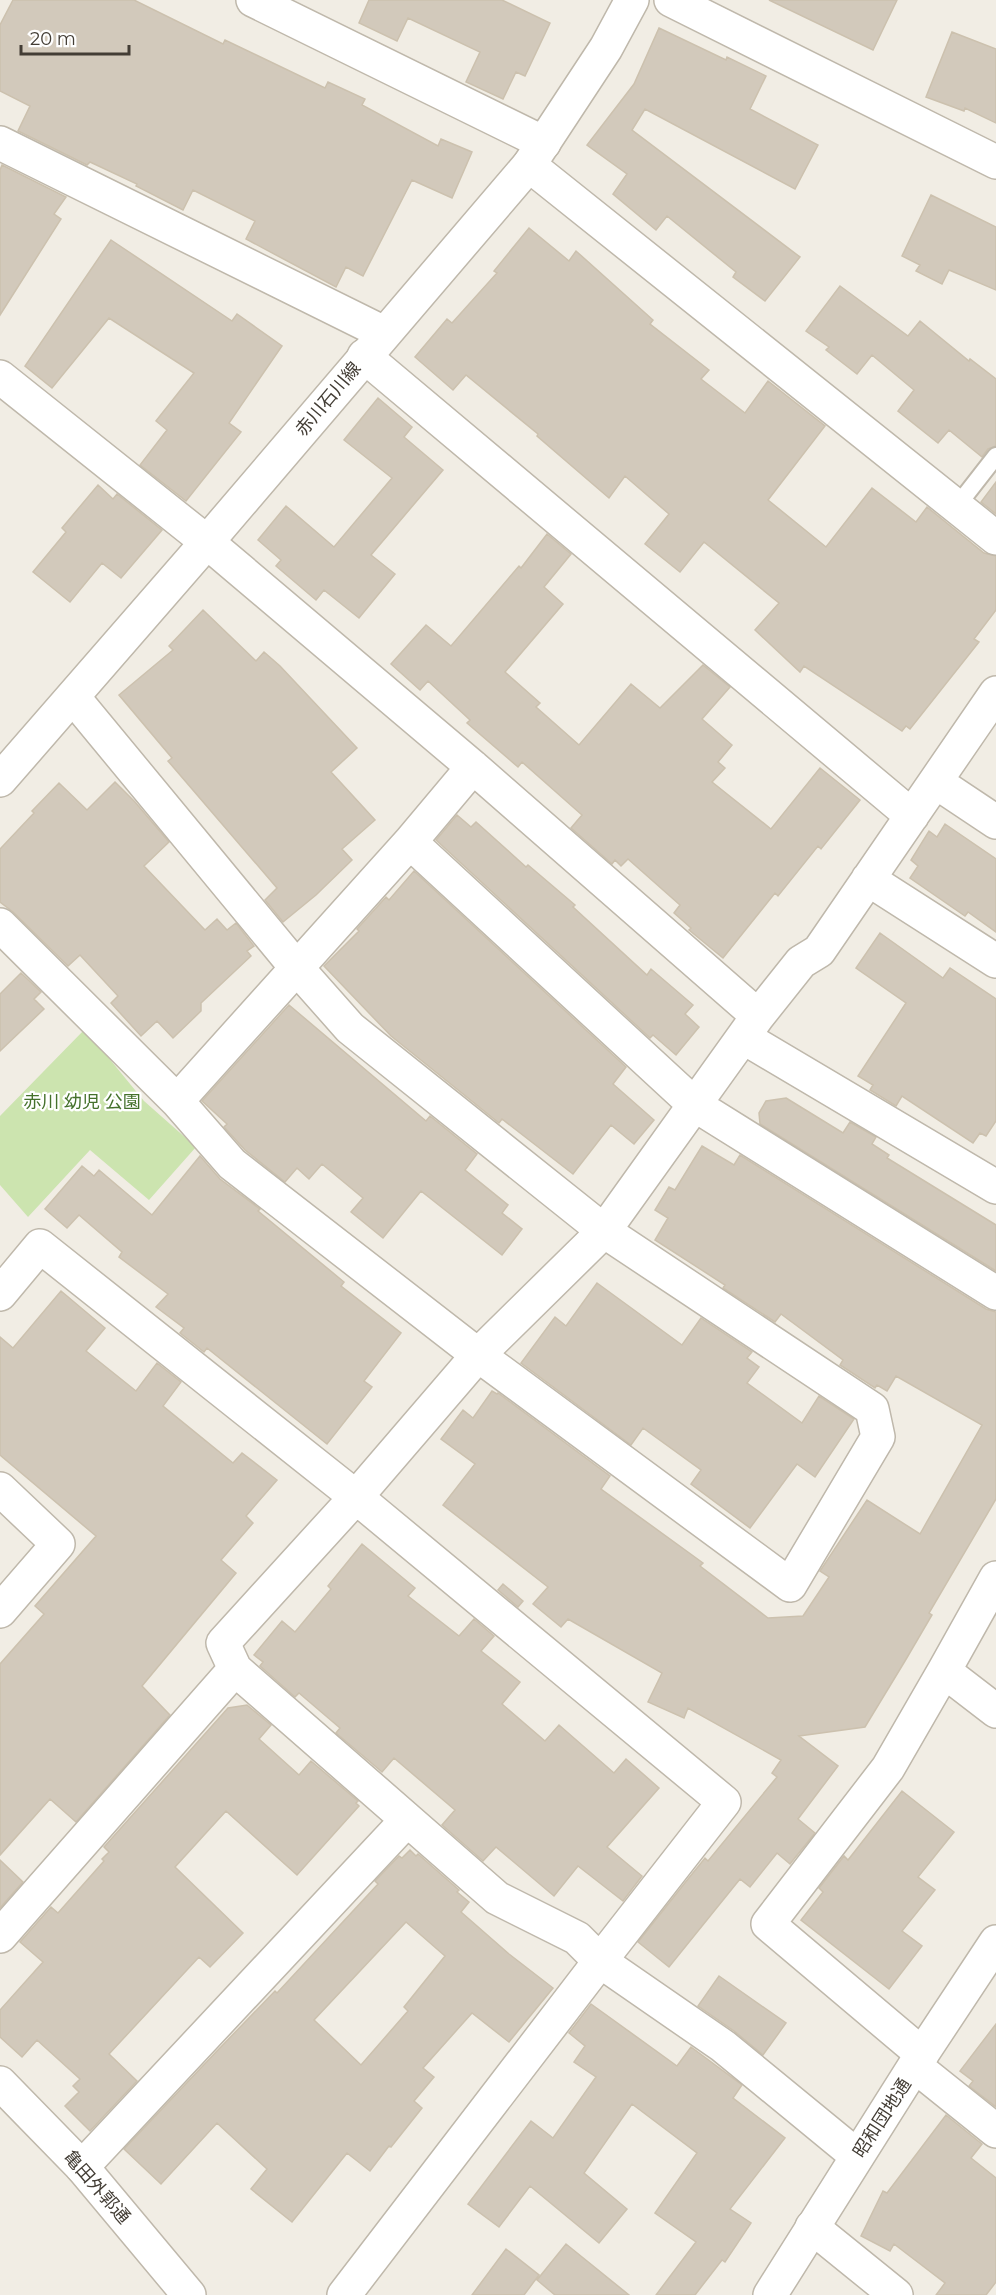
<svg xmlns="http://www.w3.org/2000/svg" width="996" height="2295" viewBox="0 0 996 2295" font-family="Montserrat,'Noto Sans JP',sans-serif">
<rect width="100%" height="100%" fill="#f1ede4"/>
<path fill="#cce4af" d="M 85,1029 L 144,1101 L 196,1147 L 149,1200 L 90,1150 L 28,1217 L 0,1185 L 0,1116 Z"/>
<path fill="#d2c9bb" stroke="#ccc1ae" stroke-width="1.5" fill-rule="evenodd" d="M 13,0 L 134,0 L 223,44 L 225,40 L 325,88 L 328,82 L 365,99 L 362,105 L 438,146 L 441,139 L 472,152 L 452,198 L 412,180 L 363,276 L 346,267 L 336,287 L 246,239 L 255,221 L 193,190 L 183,210 L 136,186 L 137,184 L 90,162 L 87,165 L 18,131 L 30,106 L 0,91 L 0,25 Z
M 369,0 L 502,0 L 550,23 L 525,76 L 516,72 L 503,99 L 466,82 L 480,52 L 408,18 L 397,41 L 359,23 Z
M 769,0 L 897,0 L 873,50 Z
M 659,28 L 726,60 L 727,57 L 766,76 L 750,109 L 818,145 L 795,189 L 645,109 L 632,130 L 800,257 L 765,301 L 733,277 L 736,272 L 667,216 L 656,230 L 613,194 L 627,174 L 587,145 L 634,84 Z
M 952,32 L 996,49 L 996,123 L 965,108 L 964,111 L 926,97 Z
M 2,165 L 66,197 L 54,214 L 61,219 L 0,315 L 0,170 Z
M 931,195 L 996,227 L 996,290 L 949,270 L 942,284 L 916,271 L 920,265 L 902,256 Z
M 529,228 L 569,261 L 576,251 L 653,320 L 650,324 L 709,370 L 701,379 L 745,413 L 768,381 L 825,426 L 768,500 L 826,547 L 872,488 L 916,522 L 927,507 L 984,553 L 996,556 L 996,610 L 974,639 L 979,642 L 910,729 L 906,726 L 902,731 L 804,666 L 800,672 L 755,630 L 779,603 L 704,542 L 680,572 L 645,544 L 669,514 L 625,476 L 609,498 L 537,436 L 538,434 L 466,375 L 453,390 L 415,357 L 447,319 L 452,323 L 497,273 L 494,271 Z
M 111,240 L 232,321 L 237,314 L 282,346 L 229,423 L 241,432 L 186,501 L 140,465 L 167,430 L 156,421 L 194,373 L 109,318 L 52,388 L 25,366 Z
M 840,286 L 908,336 L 920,321 L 969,361 L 970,359 L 996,379 L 996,446 L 988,449 L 982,457 L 949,430 L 938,443 L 898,411 L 914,390 L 872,355 L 857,374 L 826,350 L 829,347 L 806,331 Z
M 378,398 L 412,427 L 404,437 L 443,470 L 371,555 L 395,574 L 359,618 L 324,590 L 316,600 L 276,566 L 281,560 L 258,540 L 286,506 L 334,547 L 392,478 L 344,440 Z
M 996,482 L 996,514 L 981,502 Z
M 98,485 L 113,499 L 117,494 L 162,530 L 121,578 L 102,563 L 70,602 L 33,572 L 66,532 L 62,528 Z
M 547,534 L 571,554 L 544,587 L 563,604 L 505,672 L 540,703 L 536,707 L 579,745 L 631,684 L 660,708 L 703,665 L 730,687 L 702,719 L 732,745 L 718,762 L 725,768 L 712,782 L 771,829 L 820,768 L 860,800 L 821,849 L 818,846 L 778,896 L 775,893 L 723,958 L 689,930 L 691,928 L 674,913 L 680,905 L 628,859 L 621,866 L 615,860 L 612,864 L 571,828 L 582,815 L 522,762 L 518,767 L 467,723 L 470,720 L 428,681 L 420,690 L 391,664 L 426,625 L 451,646 L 519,566 L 521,568 Z
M 203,610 L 256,661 L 264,652 L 280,666 L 357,748 L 331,772 L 375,820 L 342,849 L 352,860 L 316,895 L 283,922 L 265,900 L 277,888 L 168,761 L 172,758 L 119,695 L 173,650 L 169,646 Z
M 115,782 L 135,802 L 169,842 L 144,866 L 205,930 L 217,919 L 227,930 L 236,923 L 254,946 L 247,951 L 251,956 L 201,1003 L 201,1011 L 173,1038 L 157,1021 L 141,1036 L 111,1003 L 118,996 L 80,955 L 68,966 L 13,912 L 0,902 L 0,849 L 34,813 L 32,811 L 59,783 L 87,810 Z
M 457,815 L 471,827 L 476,822 L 526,867 L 528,865 L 575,905 L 573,907 L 647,975 L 651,969 L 693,1005 L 685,1014 L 699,1027 L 676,1055 L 653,1035 L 650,1038 L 436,840 Z
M 945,824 L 996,859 L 996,932 L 968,912 L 965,916 L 910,878 L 918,866 L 911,860 L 929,831 L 937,837 Z
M 414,871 L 626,1067 L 613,1084 L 654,1120 L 634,1144 L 611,1125 L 573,1174 L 502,1119 L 499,1123 L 391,1036 L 324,966 L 359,931 L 357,929 L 386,897 L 389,900 Z
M 880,933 L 943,978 L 950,968 L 996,999 L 996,1121 L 986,1136 L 980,1133 L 973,1143 L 902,1096 L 896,1106 L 870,1090 L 873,1085 L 858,1076 L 906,1003 L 856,968 Z
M 21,973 L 41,992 L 34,999 L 44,1009 L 0,1051 L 0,994 Z
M 289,1005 L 426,1121 L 430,1116 L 477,1154 L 465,1170 L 508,1205 L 502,1213 L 522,1229 L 502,1255 L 421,1191 L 383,1238 L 351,1212 L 363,1198 L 322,1164 L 309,1179 L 297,1168 L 285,1182 L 245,1150 L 224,1127 L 227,1124 L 202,1101 Z
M 786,1098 L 843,1133 L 850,1122 L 876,1137 L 872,1144 L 889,1155 L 887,1158 L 996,1225 L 996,1271 L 760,1124 L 759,1113 L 766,1101 Z
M 702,1146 L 734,1165 L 740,1155 L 986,1309 L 996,1312 L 996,1499 L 929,1613 L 932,1615 L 905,1661 L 865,1727 L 799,1736 L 838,1766 L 798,1819 L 815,1833 L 790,1864 L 777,1853 L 750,1887 L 740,1879 L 669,1967 L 638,1942 L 688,1879 L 705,1858 L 708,1861 L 777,1777 L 772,1773 L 781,1760 L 688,1708 L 684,1718 L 648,1702 L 662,1673 L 568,1619 L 561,1627 L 533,1604 L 548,1587 L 443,1505 L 475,1464 L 441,1439 L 463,1410 L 473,1418 L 492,1391 L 497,1394 L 498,1393 L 610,1476 L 601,1489 L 703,1563 L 700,1566 L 768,1618 L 803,1616 L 829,1577 L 820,1571 L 867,1500 L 920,1534 L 982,1425 L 896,1376 L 887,1391 L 877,1385 L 875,1388 L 840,1365 L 843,1360 L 781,1314 L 775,1322 L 723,1288 L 725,1285 L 655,1240 L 668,1218 L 655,1210 L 669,1187 L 675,1190 Z
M 200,1156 L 220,1179 L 260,1209 L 258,1211 L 344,1282 L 341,1286 L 401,1333 L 364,1381 L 372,1387 L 327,1444 L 207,1348 L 204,1352 L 180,1333 L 184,1328 L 156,1307 L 168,1294 L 119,1257 L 122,1252 L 79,1215 L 67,1228 L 45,1209 L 82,1166 L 94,1176 L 99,1170 L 152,1215 Z
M 597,1283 L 682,1345 L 701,1318 L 752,1352 L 747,1358 L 759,1367 L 747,1383 L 802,1423 L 819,1396 L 854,1419 L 815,1477 L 797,1464 L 750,1528 L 691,1484 L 701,1470 L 643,1428 L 631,1445 L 521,1363 L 555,1317 L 566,1326 Z
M 61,1291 L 105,1328 L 86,1351 L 136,1391 L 157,1363 L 181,1382 L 163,1406 L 233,1463 L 242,1453 L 277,1480 L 246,1516 L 253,1523 L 221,1560 L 236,1573 L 142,1686 L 170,1715 L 76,1822 L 50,1799 L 0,1855 L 0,1664 L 44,1614 L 35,1606 L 96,1536 L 0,1455 L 0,1337 L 13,1348 Z
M 362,1544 L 415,1588 L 408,1596 L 459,1636 L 474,1619 L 494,1636 L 481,1651 L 520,1682 L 502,1704 L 545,1741 L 559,1725 L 614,1773 L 626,1759 L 659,1788 L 607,1847 L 642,1876 L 623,1901 L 578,1866 L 554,1896 L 496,1847 L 483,1861 L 442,1825 L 455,1810 L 394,1758 L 382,1772 L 336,1733 L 340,1728 L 299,1693 L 295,1697 L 260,1666 L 263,1662 L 254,1655 L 282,1621 L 295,1632 L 331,1589 L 328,1586 Z
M 503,1584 L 523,1601 L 518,1607 L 498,1590 Z
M 247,1705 L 271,1725 L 259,1739 L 299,1775 L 311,1761 L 358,1801 L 356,1803 L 359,1806 L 297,1875 L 226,1811 L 175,1867 L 243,1933 L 210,1967 L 199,1957 L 109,2054 L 137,2081 L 90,2131 L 65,2106 L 79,2092 L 73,2086 L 80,2079 L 37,2040 L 22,2057 L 0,2037 L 0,2010 L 43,1962 L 20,1942 L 51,1907 L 58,1913 L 104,1861 L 102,1859 L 109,1852 L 104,1847 L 228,1708 Z
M 902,1791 L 954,1832 L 918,1877 L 935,1890 L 902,1931 L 922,1946 L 889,1989 L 801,1920 L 823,1892 L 819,1888 L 844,1856 L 848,1860 Z
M 410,1850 L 416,1856 L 418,1854 L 459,1890 L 457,1892 L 469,1902 L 461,1912 L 509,1954 L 553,1988 L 509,2042 L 472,2013 L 423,2068 L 434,2077 L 414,2101 L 422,2108 L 391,2147 L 389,2146 L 370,2171 L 347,2153 L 292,2222 L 251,2189 L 267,2169 L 217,2123 L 161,2184 L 124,2149 L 216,2052 L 275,1991 L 277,1993 L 378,1884 L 375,1881 L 399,1856 L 402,1858 ZM 406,1922 L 445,1956 L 404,2007 L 408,2011 L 361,2065 L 314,2020 Z
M 0,1860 L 23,1882 L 0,1908 Z
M 719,1976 L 786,2023 L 763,2055 L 734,2031 L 698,2006 Z
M 591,2004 L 677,2066 L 691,2047 L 742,2085 L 733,2098 L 785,2138 L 730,2209 L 751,2223 L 725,2262 L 722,2260 L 695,2295 L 656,2295 L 696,2242 L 655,2213 L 697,2153 L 632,2104 L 584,2173 L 627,2209 L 599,2243 L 530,2186 L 499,2227 L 468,2204 L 531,2121 L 553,2138 L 596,2077 L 574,2062 L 585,2046 L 569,2033 Z
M 996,2024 L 996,2107 L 969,2086 L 973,2081 L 960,2071 Z
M 946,2115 L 982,2144 L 971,2158 L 996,2178 L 996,2282 L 986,2295 L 936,2295 L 945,2283 L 894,2244 L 890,2251 L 861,2236 L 883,2191 L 887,2193 Z
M 566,2244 L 629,2295 L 555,2295 L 537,2280 Z
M 506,2249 L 539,2275 L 524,2295 L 472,2295 Z"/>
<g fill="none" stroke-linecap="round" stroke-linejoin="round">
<g stroke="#bfb8ab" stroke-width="20">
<path id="service" d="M 957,506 L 996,456"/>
</g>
<g stroke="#bfb8ab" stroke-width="36">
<path id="minor" d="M 253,0 L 544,143
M 671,0 L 996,162
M 0,143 L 384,333
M 529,165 L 996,538
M 364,356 L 912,816
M 0,377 L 207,542 L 473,767 L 758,1016
M 936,782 L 996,822
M 410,842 L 695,1105 L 996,1293
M 868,879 L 996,961
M 0,925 L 177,1101 L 232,1164 L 478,1355 L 790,1585 L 878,1437 L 872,1409 L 604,1231 L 350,1028 L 296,967 L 73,697
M 743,1037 L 996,1187
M 177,1101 L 410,842 L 473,767
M 0,1294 L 40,1246 L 356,1497 L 724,1802 L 600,1961 L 344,2295
M 0,1489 L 58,1544 L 0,1611
M 996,1578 L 944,1671 L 996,1711
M 235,1669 L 497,1898 L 577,1938 L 600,1961 L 723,2046 L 857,2156
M 0,1936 L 235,1669 L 223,1643 L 356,1497 L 478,1355 L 604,1231 L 758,1016 L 801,962 L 819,951 L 996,693
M 922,2054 L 768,1924 L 888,1768 L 944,1671
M 915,2066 L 996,2131
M 82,2167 L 406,1821
M 812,2227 L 896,2295"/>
</g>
<g stroke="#bfb8ab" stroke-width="36">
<path id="tertiary" d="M 0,780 L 207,542 L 529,165 L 606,48 L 632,0
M 0,2083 L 82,2167 L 189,2295
M 770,2295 L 922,2054 L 996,1942"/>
</g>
<use href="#service" stroke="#fff" stroke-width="16"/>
<use href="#minor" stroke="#fff" stroke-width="33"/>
<use href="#tertiary" stroke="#fff" stroke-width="33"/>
</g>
<g text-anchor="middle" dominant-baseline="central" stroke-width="4.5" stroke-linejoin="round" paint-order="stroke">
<g font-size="18" fill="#433d35" stroke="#fff">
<text transform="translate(328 399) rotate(-50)">赤川石川線</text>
<text transform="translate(882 2118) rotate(-57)">昭和団地通</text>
<text transform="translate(97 2187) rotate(49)">亀田外郭通</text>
</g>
<g font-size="18" fill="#45712c" stroke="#fff">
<text x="82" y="1102">赤川 幼児 公園</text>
</g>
</g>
<path d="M21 45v9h108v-9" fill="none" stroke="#433d35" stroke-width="3"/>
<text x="30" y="45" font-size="18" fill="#433d35" stroke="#ffffff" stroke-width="4.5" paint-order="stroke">20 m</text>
</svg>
